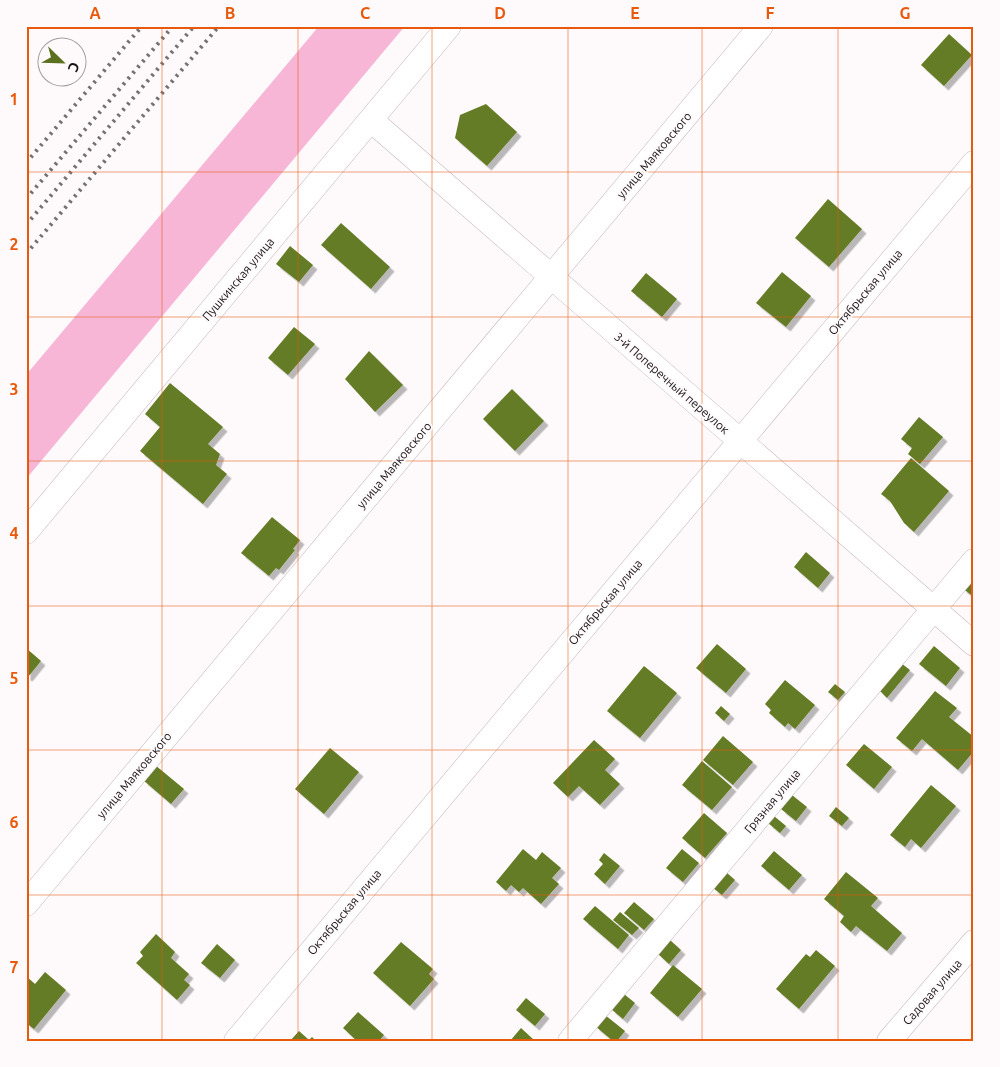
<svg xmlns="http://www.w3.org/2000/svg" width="1000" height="1067" viewBox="0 0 1000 1067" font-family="Ubuntu,sans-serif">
<defs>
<filter id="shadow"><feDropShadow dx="4.5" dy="4.5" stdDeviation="0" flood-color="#0004"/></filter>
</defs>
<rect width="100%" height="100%" fill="#fefafc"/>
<path fill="#f8b6d7" d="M 319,26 L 405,26 L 26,479 L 26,375 Z"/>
<path fill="#657c25" filter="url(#shadow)" d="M 949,34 L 972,55 L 944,86 L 921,65 Z
M 486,104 L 517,132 L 487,166 L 455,138 L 460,115 Z
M 828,199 L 862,229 L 829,267 L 795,238 Z
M 341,223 L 390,267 L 371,289 L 321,245 Z
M 290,246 L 313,265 L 299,282 L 276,264 Z
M 782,272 L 811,296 L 786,327 L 756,303 Z
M 646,273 L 677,299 L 662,317 L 631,291 Z
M 294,327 L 315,344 L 288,375 L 268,358 Z
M 369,351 L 403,385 L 375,412 L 345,379 Z
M 170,383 L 223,427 L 208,444 L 220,454 L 216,465 L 227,474 L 203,504 L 140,451 L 160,427 L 145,414 Z
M 512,389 L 544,421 L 515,451 L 483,419 Z
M 919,417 L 943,437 L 920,464 L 908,454 L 912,448 L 901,439 Z
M 911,458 L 949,491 L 914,532 L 904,523 L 890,501 L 881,494 Z
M 272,517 L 300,540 L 293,549 L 295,550 L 279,570 L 276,568 L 269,576 L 241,553 Z
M 806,552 L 830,573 L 818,588 L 794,567 Z
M 974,574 L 974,597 L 962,588 Z
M 717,644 L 746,669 L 726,693 L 696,668 Z
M 934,646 L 960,668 L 946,686 L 919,664 Z
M 26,648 L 41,661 L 28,677 L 26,676 Z
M 901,663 L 910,670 L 887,698 L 879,690 Z
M 644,666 L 677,693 L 640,738 L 607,711 Z
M 785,680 L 815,705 L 795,729 L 788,723 L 785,727 L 769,713 L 771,710 L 765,704 Z
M 835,684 L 845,692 L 838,700 L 828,692 Z
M 935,691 L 957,708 L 949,717 L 974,737 L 974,751 L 958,770 L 922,739 L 912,751 L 896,738 Z
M 721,706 L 730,714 L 724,721 L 715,713 Z
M 723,736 L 753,762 L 733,785 L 703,760 Z
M 594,740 L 615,759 L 605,770 L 620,784 L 600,805 L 579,786 L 568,797 L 553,783 Z
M 864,744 L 892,767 L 874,789 L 846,765 Z
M 330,748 L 359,772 L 324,814 L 295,789 Z
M 702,761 L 732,787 L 712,810 L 682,785 Z
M 155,765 L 184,789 L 171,804 L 143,780 Z
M 931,785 L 956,806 L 921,848 L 911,839 L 905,847 L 890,835 Z
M 792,795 L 807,807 L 796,821 L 781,809 Z
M 836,807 L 849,818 L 842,826 L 829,816 Z
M 704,813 L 727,833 L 705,858 L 682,838 Z
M 774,816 L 786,826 L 780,833 L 768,823 Z
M 523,849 L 536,860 L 542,852 L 561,868 L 552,878 L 559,884 L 541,904 L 523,888 L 519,892 L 511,885 L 506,891 L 496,882 Z
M 682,849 L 699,863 L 683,882 L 666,868 Z
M 774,851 L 802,875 L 789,890 L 761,866 Z
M 604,853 L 620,866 L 605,884 L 594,874 L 603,864 L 599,860 Z
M 726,872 L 735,880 L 722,895 L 713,888 Z
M 846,872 L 878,898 L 871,906 L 902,933 L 887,951 L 856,926 L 851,932 L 840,922 L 844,916 L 824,899 Z
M 634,902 L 654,919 L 644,930 L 624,913 Z
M 595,906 L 629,935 L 618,949 L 583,919 Z
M 620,912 L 639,928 L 632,935 L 613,920 Z
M 156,934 L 175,952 L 171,958 L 189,974 L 184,980 L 190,985 L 177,1000 L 136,963 L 143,956 L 140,952 Z
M 670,940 L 681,950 L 669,964 L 658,954 Z
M 401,942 L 433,969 L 429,974 L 434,979 L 410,1006 L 373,973 Z
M 217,944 L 235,960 L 220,978 L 201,963 Z
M 816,950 L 835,966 L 799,1009 L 776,989 L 806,954 L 810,957 Z
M 673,965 L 702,989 L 678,1017 L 650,993 Z
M 45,972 L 66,990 L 34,1029 L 26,1023 L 26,976 L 35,984 Z
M 624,994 L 635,1003 L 623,1019 L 611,1009 Z
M 526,998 L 545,1014 L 535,1026 L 516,1010 Z
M 358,1012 L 384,1035 L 379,1041 L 357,1041 L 343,1028 Z
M 605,1015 L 625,1031 L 617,1041 L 613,1041 L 595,1026 Z
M 521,1028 L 535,1041 L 510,1041 Z
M 299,1031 L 309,1040 L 312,1037 L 316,1041 L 290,1041 Z"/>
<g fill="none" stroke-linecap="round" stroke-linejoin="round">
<g stroke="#c7b5be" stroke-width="25">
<path id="minor" d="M 371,120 L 974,644
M 26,532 L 449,26
M 26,904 L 761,26
M 236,1041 L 974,163
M 570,1041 L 974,561
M 889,1041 L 974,942"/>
</g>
<use href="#minor" stroke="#fff" stroke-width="24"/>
<path stroke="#767073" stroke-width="4" stroke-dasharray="2.5 5" stroke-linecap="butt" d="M 26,163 L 142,26
M 26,199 L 173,26
M 26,225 L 194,26
M 26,254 L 219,26"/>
</g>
<path fill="none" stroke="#e8590c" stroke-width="1" stroke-opacity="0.55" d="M 162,26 L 162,1041M 298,26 L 298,1041M 432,26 L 432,1041M 568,26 L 568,1041M 702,26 L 702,1041M 838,26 L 838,1041M 26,172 L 974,172M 26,317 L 974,317M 26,461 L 974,461M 26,606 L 974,606M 26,750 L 974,750M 26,895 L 974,895"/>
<g text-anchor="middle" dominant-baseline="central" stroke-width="4" stroke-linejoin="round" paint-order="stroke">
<g font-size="12" fill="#181215" stroke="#fefafc">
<text transform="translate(654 155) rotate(-50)">улица Маяковского</text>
<text transform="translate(238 279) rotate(-50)">Пушкинская улица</text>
<text transform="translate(865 292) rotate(-50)">Октябрьская улица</text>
<text transform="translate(672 383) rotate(41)">3-й Поперечный переулок</text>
<text transform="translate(394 465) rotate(-50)">улица Маяковского</text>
<text transform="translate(605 602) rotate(-50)">Октябрьская улица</text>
<text transform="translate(134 775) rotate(-50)">улица Маяковского</text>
<text transform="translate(772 801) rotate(-50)">Грязная улица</text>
<text transform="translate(344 912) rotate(-50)">Октябрьская улица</text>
<text transform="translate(932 992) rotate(-49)">Садовая улица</text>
</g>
</g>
<rect width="1000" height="1067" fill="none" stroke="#fefafc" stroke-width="55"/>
<g transform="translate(62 62) rotate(113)"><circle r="24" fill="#fefafc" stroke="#a29da0"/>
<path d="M0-4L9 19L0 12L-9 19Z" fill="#5c7120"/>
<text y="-8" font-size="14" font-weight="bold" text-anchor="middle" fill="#181215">С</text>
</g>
<rect x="28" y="28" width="944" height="1012" fill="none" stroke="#e8590c" stroke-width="2"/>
<g font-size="16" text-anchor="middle" font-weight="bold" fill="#e8590c">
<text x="95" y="19">A</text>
<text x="230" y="19">B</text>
<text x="365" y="19">C</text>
<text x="500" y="19">D</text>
<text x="635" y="19">E</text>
<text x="770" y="19">F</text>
<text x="905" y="19">G</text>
<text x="14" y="105">1</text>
<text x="14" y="250">2</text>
<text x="14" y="395">3</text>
<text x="14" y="539">4</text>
<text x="14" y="684">5</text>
<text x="14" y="828">6</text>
<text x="14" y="973">7</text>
</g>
</svg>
